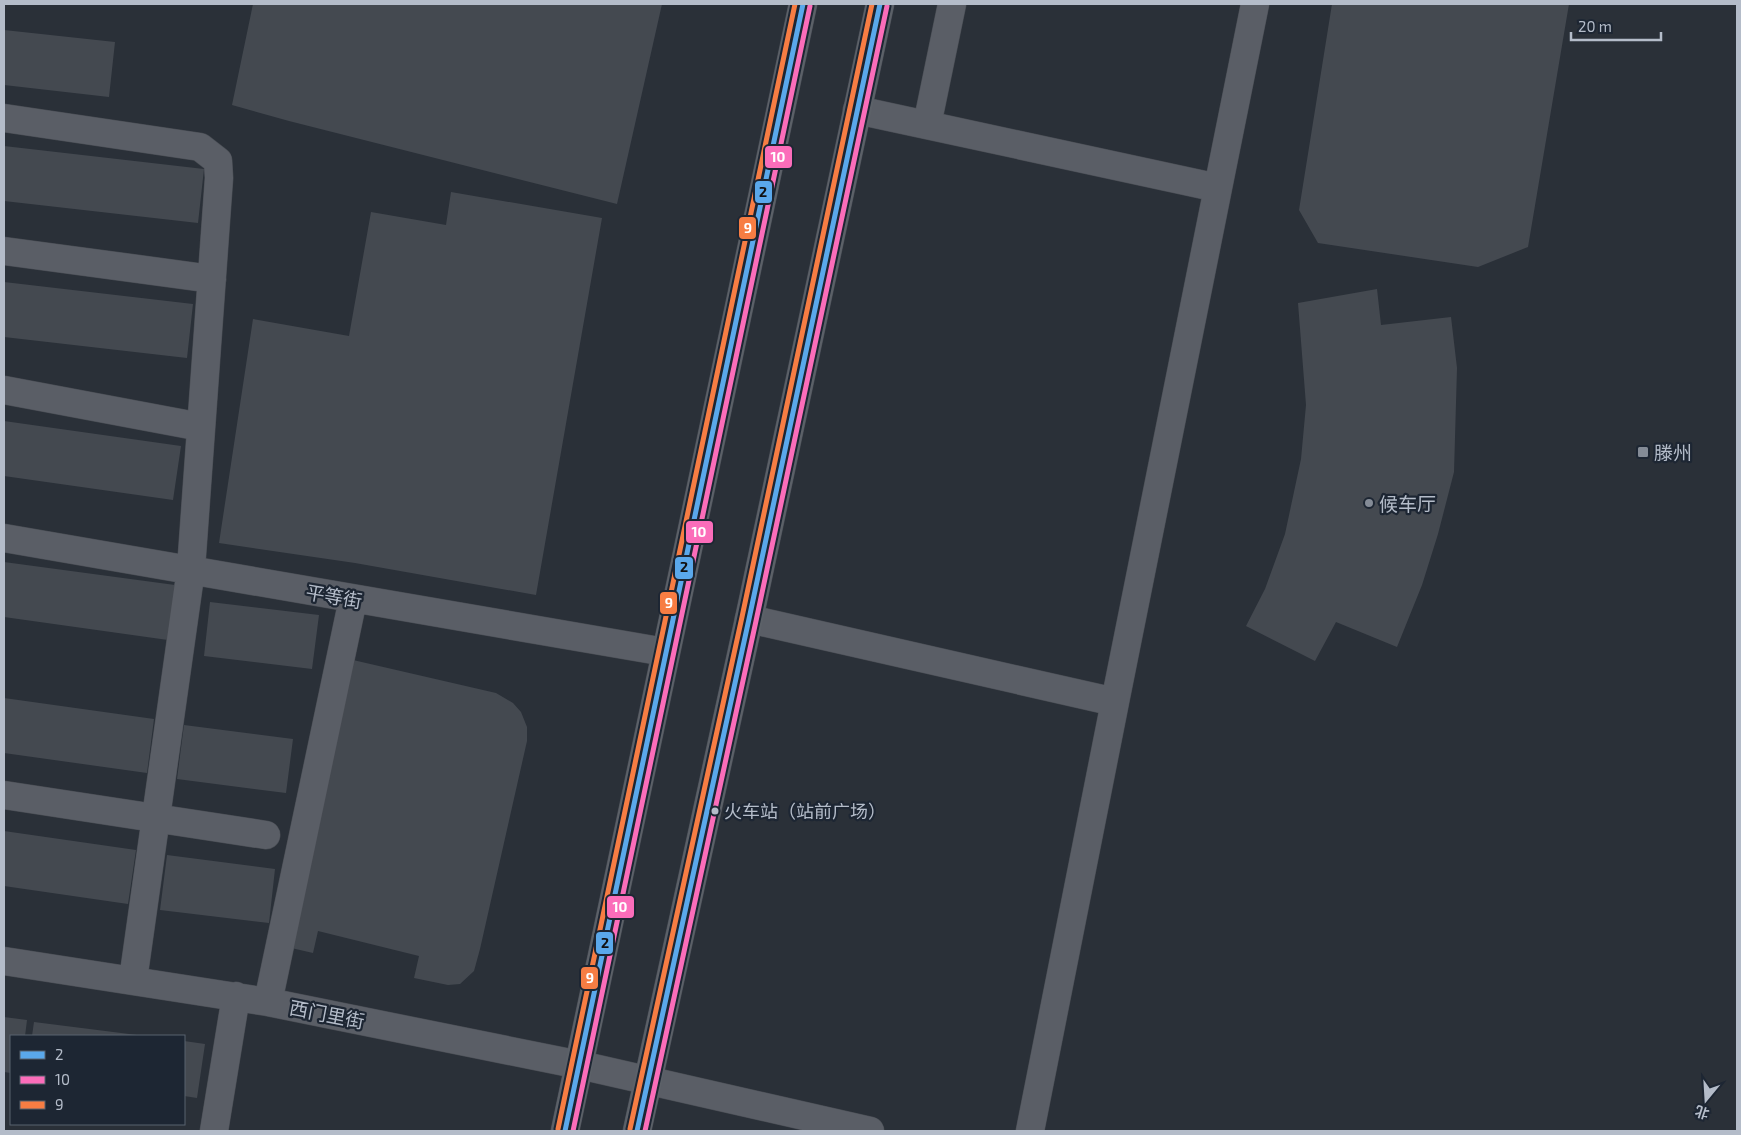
<svg xmlns="http://www.w3.org/2000/svg" width="1741" height="1135" viewBox="0 0 1741 1135" font-family="'Exo 2','Noto Sans SC',sans-serif">
<rect width="100%" height="100%" fill="#2a3038"/>
<path fill="#444950" d="M 253,4 L 662,4 L 617,204 L 289,121 L 232,105 Z
M 1332,4 L 1569,4 L 1528,247 L 1478,267 L 1318,243 L 1299,210 Z
M 4,30 L 115,42 L 109,97 L 4,85 Z
M 4,146 L 204,169 L 198,223 L 4,201 Z
M 451,192 L 602,218 L 536,595 L 355,563 L 219,543 L 253,319 L 349,336 L 371,212 L 446,225 Z
M 4,282 L 193,304 L 187,358 L 4,337 Z
M 1377,289 L 1381,325 L 1451,317 L 1457,368 L 1454,472 L 1438,534 L 1422,585 L 1397,647 L 1336,622 L 1315,661 L 1246,626 L 1265,589 L 1285,534 L 1301,459 L 1306,405 L 1298,303 Z
M 4,421 L 181,446 L 173,500 L 4,476 Z
M 4,562 L 175,585 L 168,640 L 4,617 Z
M 210,602 L 319,615 L 312,669 L 204,656 Z
M 353,660 L 496,693 L 513,703 L 521,712 L 527,727 L 527,741 L 480,949 L 474,971 L 460,984 L 448,985 L 414,978 L 419,956 L 318,931 L 313,953 L 287,947 Z
M 4,698 L 154,719 L 147,773 L 4,753 Z
M 184,725 L 293,739 L 286,793 L 177,779 Z
M 4,831 L 136,850 L 128,904 L 4,886 Z
M 167,855 L 275,869 L 269,923 L 160,910 Z
M 4,1017 L 27,1020 L 25,1036 L 11,1036 L 11,1073 L 4,1072 Z
M 34,1022 L 137,1035 L 137,1036 L 32,1036 Z
M 184,1041 L 205,1044 L 197,1098 L 184,1096 Z"/>
<g fill="none" stroke-linecap="round" stroke-linejoin="round">
<g stroke="#484c53" stroke-width="29">
<path id="minor" d="M 4,118 L 200,147 L 218,161 L 219,178 L 191,569 L 133,980
M 927,125 L 952,4
M 1218,188 L 1255,4
M 4,251 L 212,279
M 4,390 L 201,427
M 4,538 L 665,652
M 749,619 L 1115,702 L 1218,188 L 857,110
M 4,795 L 266,835
M 4,961 L 268,1002 L 580,1065 L 870,1131
M 268,1002 L 353,599
M 214,1131 L 236,996
M 1030,1131 L 1115,702"/>
</g>
<g stroke="#484c55" stroke-width="29">
<path id="major" d="M 565,1131 L 803,4
M 637,1131 L 749,619 L 880,4"/>
</g>
<use href="#minor" stroke="#5a5e66" stroke-width="28"/>
<use href="#major" stroke="#5c6168" stroke-width="28"/>
<g stroke="#1d2633" stroke-width="9">
<path id="bus-1" d="M 565,1131 L 803,4
M 637,1131 L 749,619 L 880,4"/>
</g>
<g stroke="#1d2633" stroke-width="9">
<path id="bus-2" d="M 573,1131 L 810,6
M 645,1131 L 756,621 L 887,6"/>
</g>
<g stroke="#1d2633" stroke-width="9">
<path id="bus-3" d="M 558,1129 L 795,4
M 630,1129 L 742,617 L 872,4"/>
</g>
<use href="#bus-1" stroke="#5aa8eb" stroke-width="5"/>
<use href="#bus-2" stroke="#fb6dba" stroke-width="5"/>
<use href="#bus-3" stroke="#f77d43" stroke-width="5"/>
</g>
<g fill="#848b96" stroke="#1d2633" stroke-width="2">
<rect x="1637" y="446" width="12" height="12" rx="2.5"/>
<circle cx="1369" cy="503" r="5"/>
</g>
<circle fill="#b4bcc9" stroke="#1d2633" stroke-width="2" cx="715" cy="811" r="4.5"/>
<g text-anchor="middle" dominant-baseline="central" stroke-width="4.5" stroke-linejoin="round" paint-order="stroke">
<g font-size="18" fill="#b4bcc9" stroke="#1d2633" text-anchor="start">
<text x="724" y="811">火车站（站前广场）</text>
</g>
<g font-size="19" fill="#b4bcc9" stroke="#1d2633" text-anchor="start">
<text x="1654" y="452">滕州</text>
<text x="1379" y="503">候车厅</text>
</g>
<g font-size="19" fill="#b4bcc9" stroke="#1d2633">
<text transform="translate(334 596) rotate(10)">平等街</text>
<text transform="translate(327 1014) rotate(11)">西门里街</text>
</g>
</g>
<g stroke="#1d2633" stroke-width="2">
<rect x="764" y="145" width="29" height="24" rx="5" fill="#fb6dba"/>
<rect x="754" y="180" width="19" height="24" rx="5" fill="#5aa8eb"/>
<rect x="738" y="216" width="19" height="24" rx="5" fill="#f77d43"/>
<rect x="685" y="520" width="29" height="24" rx="5" fill="#fb6dba"/>
<rect x="674" y="556" width="20" height="24" rx="5" fill="#5aa8eb"/>
<rect x="659" y="591" width="19" height="24" rx="5" fill="#f77d43"/>
<rect x="606" y="895" width="29" height="24" rx="5" fill="#fb6dba"/>
<rect x="595" y="931" width="19" height="24" rx="5" fill="#5aa8eb"/>
<rect x="580" y="966" width="19" height="24" rx="5" fill="#f77d43"/>
</g>
<g font-size="14" text-anchor="middle" font-weight="bold" fill="#fff">
<text x="778" y="162">10</text>
<text x="748" y="233">9</text>
<text x="699" y="537">10</text>
<text x="669" y="608">9</text>
<text x="620" y="912">10</text>
<text x="590" y="983">9</text>
</g>
<g font-size="14" text-anchor="middle" font-weight="bold" fill="#111">
<text x="763" y="197">2</text>
<text x="684" y="572">2</text>
<text x="605" y="948">2</text>
</g>
<rect width="1741" height="1135" fill="none" stroke="#b4bcc9" stroke-width="10"/>
<rect x="10" y="1035" width="175" height="90" fill="#1d2633" stroke="#59626f"/>
<rect x="20" y="1051" width="25" height="8" fill="#5aa8eb" stroke="#59626f"/>
<text x="55" y="1060" font-size="15" fill="#b4bcc9">2</text>
<rect x="20" y="1076" width="25" height="8" fill="#fb6dba" stroke="#59626f"/>
<text x="55" y="1085" font-size="15" fill="#b4bcc9">10</text>
<rect x="20" y="1101" width="25" height="8" fill="#f77d43" stroke="#59626f"/>
<text x="55" y="1110" font-size="15" fill="#b4bcc9">9</text>
<g transform="translate(1706 1100) rotate(198)" stroke="#1d2633" stroke-width="4" paint-order="stroke">
<path d="M0-4L9 19L0 12L-9 19Z" fill="#b4bcc9"/>
<text y="-8" font-size="14" font-weight="bold" text-anchor="middle" fill="#b4bcc9">北</text>
</g>
<path d="M1571 32v8h90v-8" fill="none" stroke="#b4bcc9" stroke-width="2.5"/>
<text x="1578" y="32" font-size="15" fill="#b4bcc9" stroke="#1d2633" stroke-width="4" paint-order="stroke">20 m</text>
</svg>
